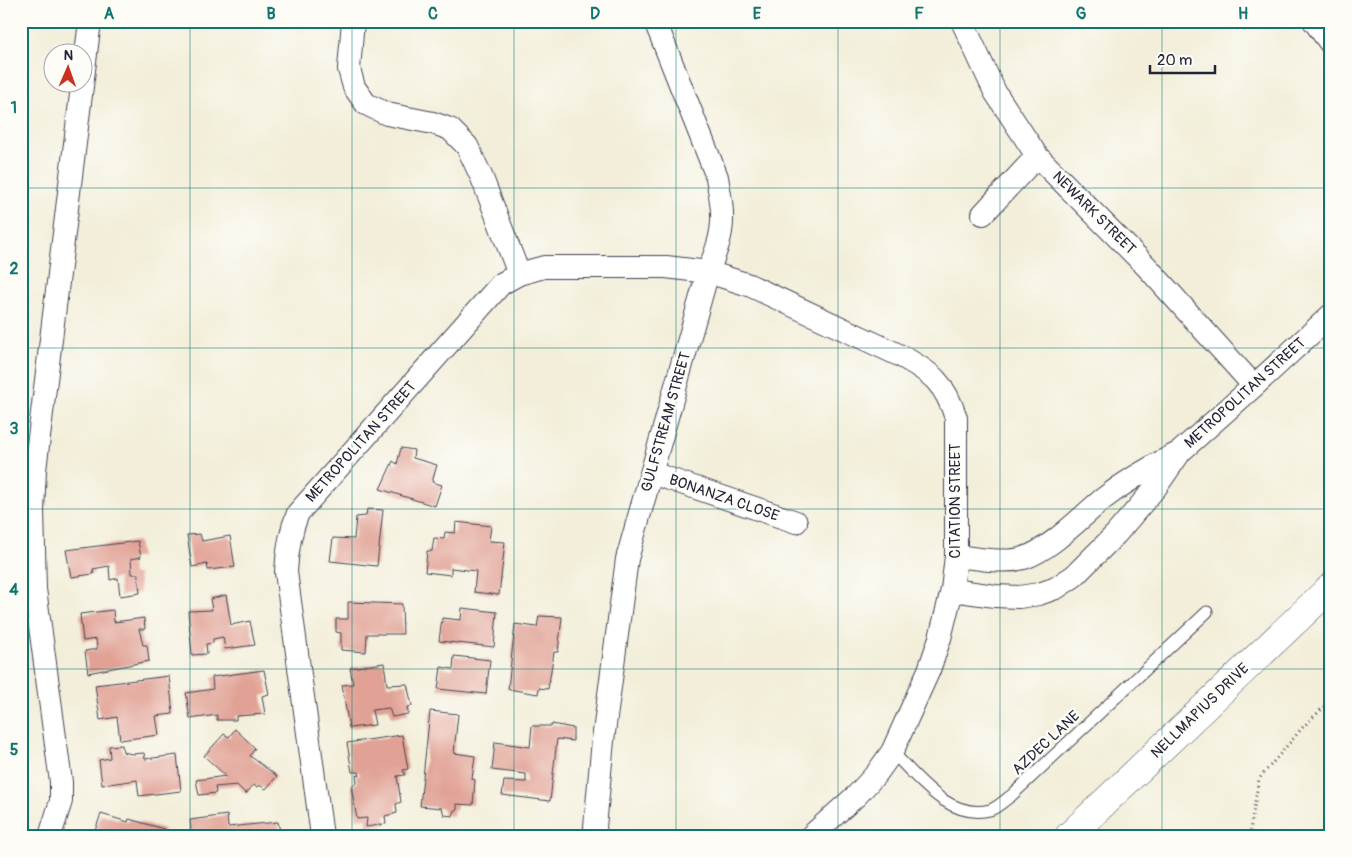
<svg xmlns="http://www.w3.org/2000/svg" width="1352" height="857" viewBox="0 0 1352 857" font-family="Pangolin,sans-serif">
<rect width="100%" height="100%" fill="#fdfcf7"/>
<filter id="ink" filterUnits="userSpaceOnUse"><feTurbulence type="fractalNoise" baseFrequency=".02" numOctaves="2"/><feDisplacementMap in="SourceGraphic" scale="10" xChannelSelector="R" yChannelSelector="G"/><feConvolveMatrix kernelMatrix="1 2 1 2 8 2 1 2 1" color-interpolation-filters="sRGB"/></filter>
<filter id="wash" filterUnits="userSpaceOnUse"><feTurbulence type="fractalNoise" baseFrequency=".0096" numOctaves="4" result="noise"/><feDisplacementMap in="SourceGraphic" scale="20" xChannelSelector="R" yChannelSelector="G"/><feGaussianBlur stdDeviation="1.12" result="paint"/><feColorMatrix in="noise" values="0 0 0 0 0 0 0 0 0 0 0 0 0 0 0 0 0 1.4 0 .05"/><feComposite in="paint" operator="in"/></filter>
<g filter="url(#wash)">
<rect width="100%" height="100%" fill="#f2eed9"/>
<g id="blocks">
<path fill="#e1a194" d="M 401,448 L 414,450 L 413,458 L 437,465 L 432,482 L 442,485 L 435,506 L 380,489 L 393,461 L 397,464 Z
M 367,509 L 383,510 L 377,566 L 330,561 L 333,538 L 354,539 L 356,517 L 366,516 Z
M 456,522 L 491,526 L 489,541 L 505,542 L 499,595 L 474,592 L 476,571 L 451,568 L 451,575 L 425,572 L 427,551 L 432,551 L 434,538 L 444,539 L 445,532 L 455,533 Z
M 200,534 L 202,541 L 230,536 L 235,567 L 208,570 L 207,564 L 192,567 L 187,535 Z
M 138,541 L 141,557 L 131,559 L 132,574 L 138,574 L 140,593 L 120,596 L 118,578 L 110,580 L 109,566 L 93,569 L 94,574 L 71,577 L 66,550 Z
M 226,595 L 231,625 L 250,621 L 255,645 L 225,649 L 223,637 L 213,639 L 213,643 L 206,644 L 207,654 L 192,655 L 188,611 L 212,610 L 210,599 Z
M 348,602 L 402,604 L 403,634 L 367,634 L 366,652 L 341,650 L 341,633 L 336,632 L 336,619 L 348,619 Z
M 462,608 L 497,612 L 494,647 L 439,641 L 442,618 L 461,620 Z
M 113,610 L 114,622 L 144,618 L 145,629 L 139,629 L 143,645 L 147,645 L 149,661 L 88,673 L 85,651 L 97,649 L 96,639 L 83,641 L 80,614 Z
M 539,616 L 562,617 L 558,652 L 554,652 L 548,689 L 539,688 L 538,694 L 508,689 L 515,624 L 537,627 Z
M 454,656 L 490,660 L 486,694 L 438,689 L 441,667 L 453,669 Z
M 384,663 L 387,685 L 407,684 L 412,706 L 407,707 L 408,714 L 392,717 L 389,708 L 372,710 L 375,725 L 349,728 L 342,685 L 353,684 L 350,668 Z
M 264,670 L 269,694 L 262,696 L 265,714 L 236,716 L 236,720 L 217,720 L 217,715 L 190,719 L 186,693 L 213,689 L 212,677 Z
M 169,676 L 173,714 L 156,716 L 159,735 L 120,740 L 117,717 L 100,720 L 95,685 Z
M 430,711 L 458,714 L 454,753 L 475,756 L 472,779 L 475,780 L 473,805 L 457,804 L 457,810 L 454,810 L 453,816 L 444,815 L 442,808 L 420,806 Z
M 552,724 L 573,728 L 573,741 L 557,739 L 550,801 L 502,795 L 504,781 L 526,782 L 526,774 L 492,770 L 495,742 L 530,747 L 532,726 L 552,726 Z
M 235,729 L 255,748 L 250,756 L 277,776 L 266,789 L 259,785 L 257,787 L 253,785 L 246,794 L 237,785 L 215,787 L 216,793 L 199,795 L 196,780 L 226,776 L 204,756 L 224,734 L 229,737 Z
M 402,735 L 408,769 L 403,770 L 405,775 L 397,776 L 401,802 L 396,804 L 397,813 L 385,816 L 386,824 L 366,827 L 367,818 L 357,819 L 351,786 L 357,783 L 356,775 L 360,776 L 359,772 L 352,772 L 347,743 Z
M 122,745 L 123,752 L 132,754 L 144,753 L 145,759 L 177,755 L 181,791 L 139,796 L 137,780 L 102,785 L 99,760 L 110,758 L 109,746 Z
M 101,814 L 128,822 L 129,819 L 164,829 L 162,836 L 93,836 Z
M 227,815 L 228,827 L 278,822 L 281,836 L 188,836 L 191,828 L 190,820 Z"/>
</g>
</g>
<g filter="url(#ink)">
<use href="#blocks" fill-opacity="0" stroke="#414153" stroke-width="1"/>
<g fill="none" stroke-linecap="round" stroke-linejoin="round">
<g stroke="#414153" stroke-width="13">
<path id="service" d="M 892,752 C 918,777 948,820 990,810 C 997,808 1005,800 1012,795 L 1207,612"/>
</g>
<g stroke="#414153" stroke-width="24">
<path id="minor" d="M 353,21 L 349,69 L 354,87 L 366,104 L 387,114 L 433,123 L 450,129 L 467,146 L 482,178 L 519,274
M 962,21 L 995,92 L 1037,156 L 1147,267 L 1254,386
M 1314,21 L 1331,44
M 983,214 L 1037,156
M 652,473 L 796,522
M 956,556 C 977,558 1003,564 1024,558 C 1051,549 1081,517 1103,499 C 1126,481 1152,466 1178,453
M 952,590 L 995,596 L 1019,597 L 1039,594 L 1056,588 L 1074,576 L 1116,534 L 1156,487 L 1181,451 L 1254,386 L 1331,315
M 50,836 L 61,801 L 61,782 L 35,589 L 33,510 L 35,470 L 90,21
M 322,836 L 286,572 C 287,551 290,532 298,513 L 501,284 L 519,274 L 544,267 L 666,267 L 708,272 L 749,285 L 901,356 C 932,373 945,383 956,418 L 956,556 L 952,590 L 940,638 L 929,670 L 892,752 L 877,773 L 857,795 L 811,836
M 596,836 L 595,827 L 603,740 L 627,559 L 708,272 C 714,256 722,238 722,220 C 723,206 719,191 717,177 L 655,21"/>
</g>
<g stroke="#414153" stroke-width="29">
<path id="secondary" d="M 1069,836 L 1331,587"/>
</g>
<path stroke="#414153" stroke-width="3" stroke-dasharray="1 4" stroke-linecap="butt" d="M 1249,836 L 1259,779 L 1303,727 L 1331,700"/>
<use href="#service" stroke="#fff" stroke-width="11"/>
<use href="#minor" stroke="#fff" stroke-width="22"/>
<use href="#secondary" stroke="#fff" stroke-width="28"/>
</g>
</g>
<path fill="none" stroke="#0f766e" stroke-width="1" stroke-opacity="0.55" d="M 190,21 L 190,836M 352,21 L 352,836M 514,21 L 514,836M 676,21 L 676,836M 838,21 L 838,836M 1000,21 L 1000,836M 1162,21 L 1162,836M 21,188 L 1331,188M 21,348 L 1331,348M 21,509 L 1331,509M 21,669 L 1331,669"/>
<g text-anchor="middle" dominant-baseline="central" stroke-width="5" stroke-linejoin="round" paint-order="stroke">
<g font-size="15" fill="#22223b" stroke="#fdfcf7">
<text transform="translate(1094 213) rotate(45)">NEWARK STREET</text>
<text transform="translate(1245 393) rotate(-42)">METROPOLITAN STREET</text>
<text transform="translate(666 422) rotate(-74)">GULFSTREAM STREET</text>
<text transform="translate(361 442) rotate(-48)">METROPOLITAN STREET</text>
<text transform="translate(724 498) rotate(19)">BONANZA CLOSE</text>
<text transform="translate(955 501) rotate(-90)">CITATION STREET</text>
<text transform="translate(1200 711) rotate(-44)">NELLMAPIUS DRIVE</text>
<text transform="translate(1046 743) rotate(-43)">AZDEC LANE</text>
</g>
</g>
<rect width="1352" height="857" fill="none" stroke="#fdfcf7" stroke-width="55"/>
<g transform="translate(68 68) rotate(2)"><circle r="24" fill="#fdfcf7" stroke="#a5a5ac"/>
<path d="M0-4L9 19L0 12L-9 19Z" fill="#c8321e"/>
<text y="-8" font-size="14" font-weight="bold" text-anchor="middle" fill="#22223b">N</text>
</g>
<path d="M1150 65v8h65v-8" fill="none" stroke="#22223b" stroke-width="2.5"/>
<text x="1157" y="65" font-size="15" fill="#22223b" stroke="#fdfcf7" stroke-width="4" paint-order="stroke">20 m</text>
<rect x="28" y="28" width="1296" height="802" fill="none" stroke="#0f766e" stroke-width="2"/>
<g font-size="16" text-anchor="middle" font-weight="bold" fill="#0f766e">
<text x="109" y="19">A</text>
<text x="271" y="19">B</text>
<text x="433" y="19">C</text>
<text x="595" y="19">D</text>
<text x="757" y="19">E</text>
<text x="919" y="19">F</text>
<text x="1081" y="19">G</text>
<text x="1243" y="19">H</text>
<text x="14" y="113">1</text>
<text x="14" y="274">2</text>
<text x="14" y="434">3</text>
<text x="14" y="595">4</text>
<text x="14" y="755">5</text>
</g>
</svg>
